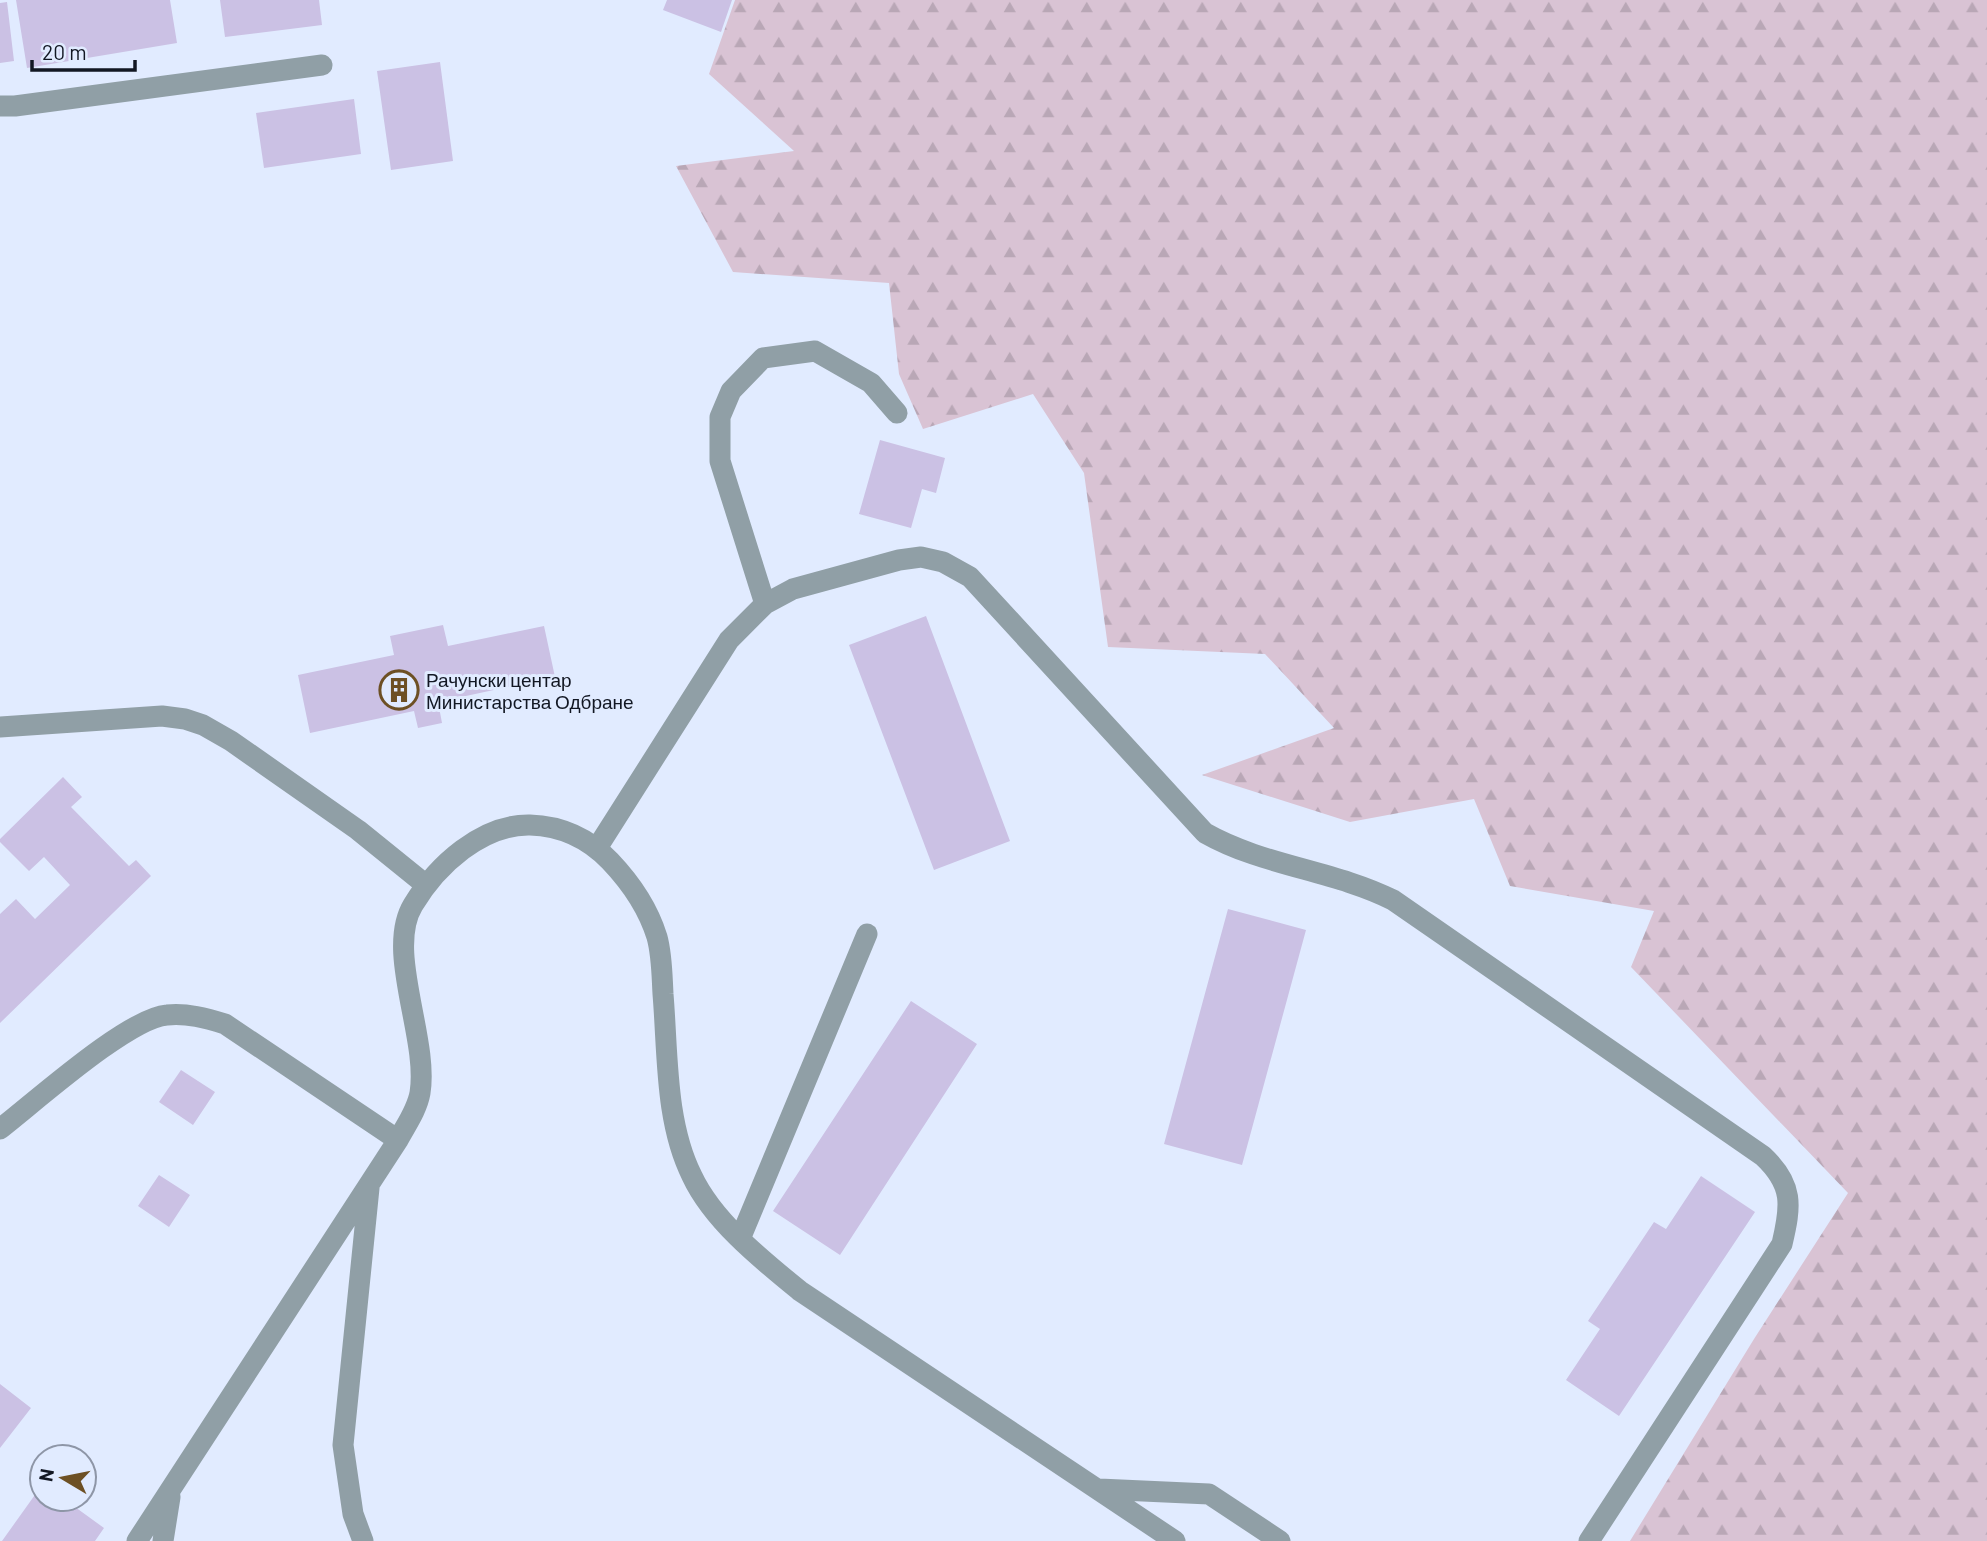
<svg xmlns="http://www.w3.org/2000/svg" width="1987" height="1541" viewBox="0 0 1987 1541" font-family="Barlow,sans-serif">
<defs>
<pattern id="forest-firs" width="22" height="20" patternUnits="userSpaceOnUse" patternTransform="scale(1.75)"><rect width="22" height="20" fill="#d9c3d4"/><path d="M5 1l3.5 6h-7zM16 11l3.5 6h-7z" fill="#b9a7b6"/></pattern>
</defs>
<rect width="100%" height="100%" fill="#e1ebff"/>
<path fill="url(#forest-firs)" d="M 735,0 L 1987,0 L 1987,1541 L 1630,1541 L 1754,1339 L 1848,1193 L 1631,967 L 1654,911 L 1510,886 L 1474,799 L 1350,822 L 1202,775 L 1334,728 L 1265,654 L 1108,647 L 1084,473 L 1033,394 L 923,429 L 899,374 L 889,283 L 733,272 L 676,166 L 794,151 L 709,74 Z"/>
<path fill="#cbc1e4" d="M 16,0 L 170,0 L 177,43 L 27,68 Z
M 220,0 L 319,0 L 322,25 L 225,37 Z
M 667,0 L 732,0 L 721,32 L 663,10 Z
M 7,2 L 14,61 L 0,63 L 0,3 Z
M 440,62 L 453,161 L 391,170 L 377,71 Z
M 354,99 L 361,154 L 264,168 L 256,113 Z
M 880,440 L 945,458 L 936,493 L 922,489 L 911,528 L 859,514 Z
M 926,616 L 1010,841 L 934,870 L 849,645 Z
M 443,625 L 448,646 L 544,626 L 555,677 L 438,702 L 442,723 L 418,728 L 414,711 L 310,733 L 298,675 L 394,655 L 390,636 Z
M 63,777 L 82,797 L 71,807 L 129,866 L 136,860 L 151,876 L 0,1023 L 0,914 L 16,899 L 35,919 L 70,885 L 44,857 L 29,871 L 0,842 L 0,839 Z
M 1228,909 L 1306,930 L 1242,1165 L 1164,1144 Z
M 911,1001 L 977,1044 L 840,1255 L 773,1211 Z
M 181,1070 L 215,1092 L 193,1125 L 159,1102 Z
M 159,1175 L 190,1195 L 169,1227 L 138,1206 Z
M 1701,1176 L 1755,1212 L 1619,1416 L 1566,1380 L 1600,1329 L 1588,1321 L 1654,1222 L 1666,1229 Z
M 0,1384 L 31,1408 L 0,1448 Z
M 42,1485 L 42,1499 L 64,1499 L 104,1528 L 95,1541 L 2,1541 Z"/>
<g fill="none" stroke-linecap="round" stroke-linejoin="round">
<path stroke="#909fa6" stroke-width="21" d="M 0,106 L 15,106 L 322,65
M 765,604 L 720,461 L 720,417 L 731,391 L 763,358 L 815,351 L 871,383 L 897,413
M 0,727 L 162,716 L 185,719 L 203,725 L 231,741 L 358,830 L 426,885
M 597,848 L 729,640 L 765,604 L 793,589 L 899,560 L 921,557 L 943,562 L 970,577 L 1205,833 C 1263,866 1333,870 1393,900 L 1763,1156 C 1794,1185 1791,1206 1782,1244 L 1589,1541
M 0,1129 C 35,1102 128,1018 167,1015 C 187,1013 206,1018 225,1024 L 398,1140
M 740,1239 L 867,934
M 1099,1489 L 1209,1494 L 1280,1541
M 137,1541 L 398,1140 C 406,1125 417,1110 420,1093 C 429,1038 385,951 413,905 C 437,865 482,824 530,825 C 562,826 588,838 610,861 C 630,882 648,908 657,937 C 662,955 662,976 663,994 C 668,1054 665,1122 692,1176 C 713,1221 762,1260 800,1291 L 1175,1541
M 163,1541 L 170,1497
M 363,1541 L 353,1514 L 343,1445 L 369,1188"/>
</g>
<defs>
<g id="building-ring" transform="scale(2.0125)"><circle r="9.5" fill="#e1ebff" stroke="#6d5024" stroke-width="1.5"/><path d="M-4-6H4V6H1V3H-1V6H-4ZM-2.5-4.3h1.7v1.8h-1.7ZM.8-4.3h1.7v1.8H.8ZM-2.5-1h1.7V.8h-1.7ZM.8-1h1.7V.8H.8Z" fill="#6d5024"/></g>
</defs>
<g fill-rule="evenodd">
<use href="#building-ring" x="399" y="690"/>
</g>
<g text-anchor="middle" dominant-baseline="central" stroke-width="6" stroke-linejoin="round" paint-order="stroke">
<g font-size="19" fill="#121723" stroke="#e1ebff" text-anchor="start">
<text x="426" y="679">Рачунски центар<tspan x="426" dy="22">Министарства Одбране</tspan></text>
</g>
</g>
<g transform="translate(63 1478) rotate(280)"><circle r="33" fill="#e1ebff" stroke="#8e96a7" stroke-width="2"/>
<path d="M0-5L12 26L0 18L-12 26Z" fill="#6d5024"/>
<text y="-10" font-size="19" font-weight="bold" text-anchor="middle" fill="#121723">N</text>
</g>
<path d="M32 60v10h103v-10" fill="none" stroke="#121723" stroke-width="3.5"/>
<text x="42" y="60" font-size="21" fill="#121723" stroke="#e1ebff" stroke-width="5" paint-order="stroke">20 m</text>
</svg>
